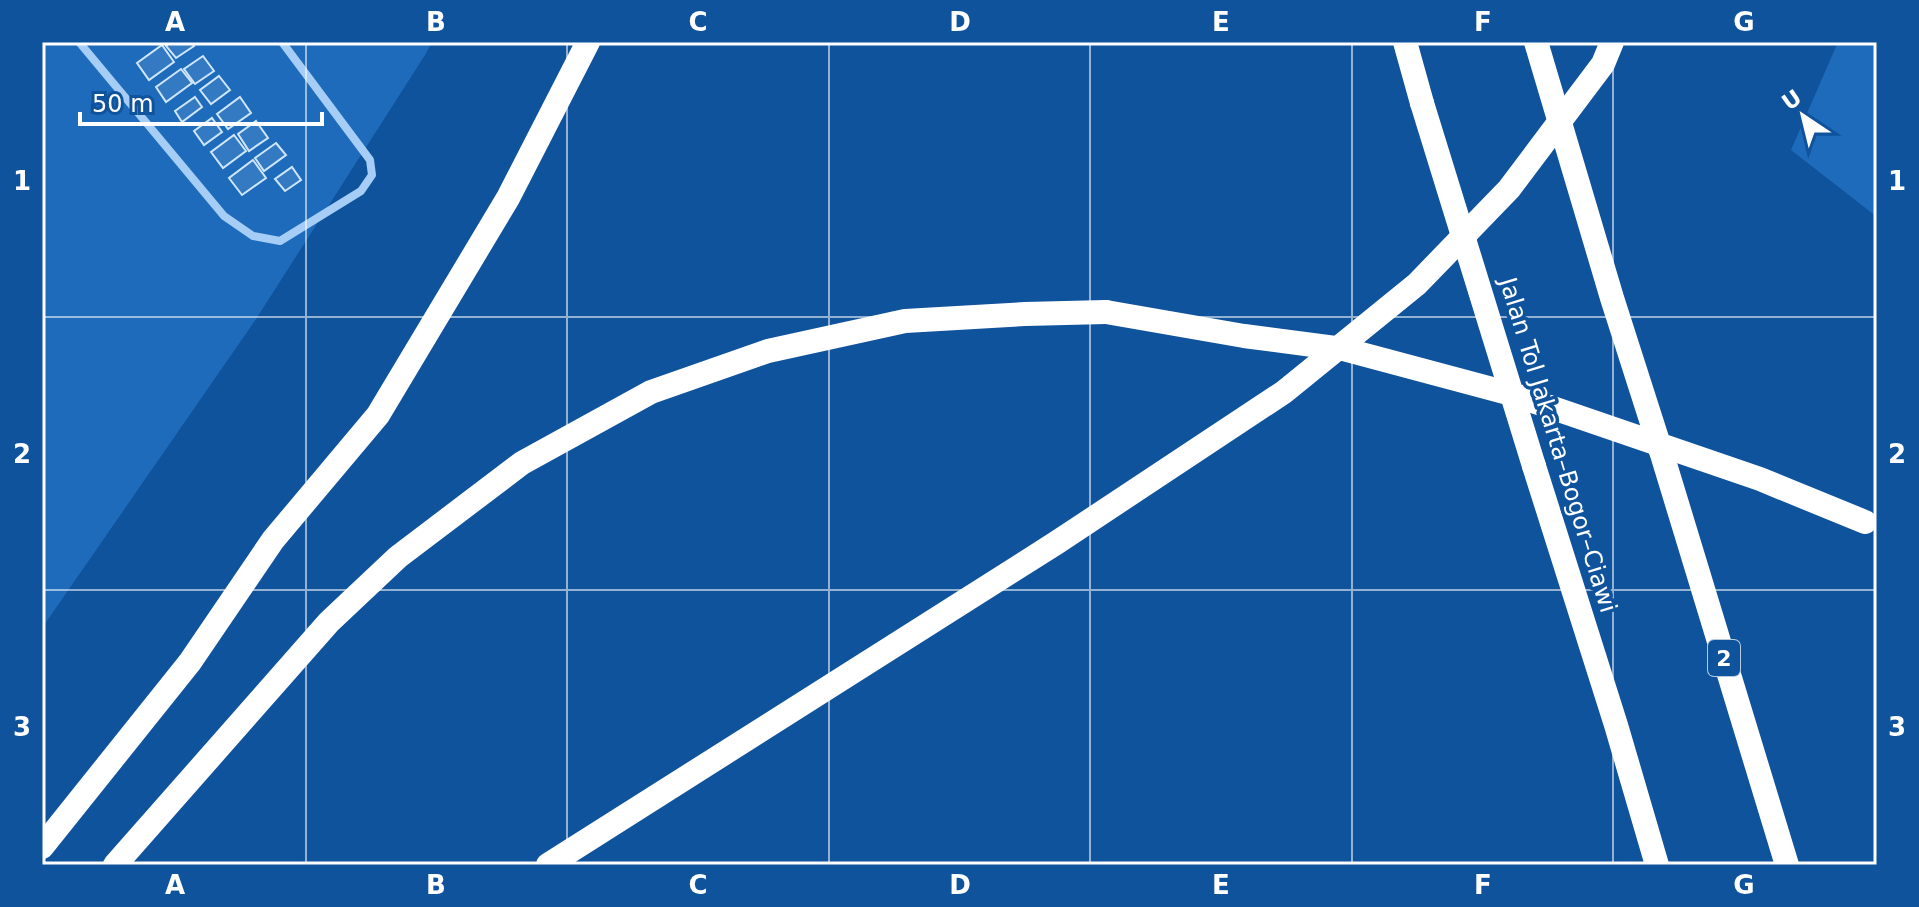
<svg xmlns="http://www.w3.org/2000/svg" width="1919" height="907" viewBox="0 0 1919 907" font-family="'DejaVu Sans',sans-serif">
<rect width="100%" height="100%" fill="#10539d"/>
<path fill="#1f6bbb" d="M 42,42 L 432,42 L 425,55 L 256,319 L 42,628 Z
M 1838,42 L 1877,42 L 1877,217 L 1791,150 Z"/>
<path fill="#347ac3" stroke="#cfe6fe" stroke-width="2" d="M 171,42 L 191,42 L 194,46 L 176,58 L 166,46 Z
M 162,45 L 174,62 L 149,80 L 137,63 Z
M 203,56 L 214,71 L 195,84 L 184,69 Z
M 181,69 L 192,83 L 166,102 L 156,87 Z
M 219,76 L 230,90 L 211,104 L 200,90 Z
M 195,97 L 202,107 L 182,122 L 175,111 Z
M 240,97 L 251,113 L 228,129 L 217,114 Z
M 212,118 L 222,132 L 204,145 L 194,131 Z
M 256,121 L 268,138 L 249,151 L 238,134 Z
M 234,135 L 246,151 L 223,168 L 211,152 Z
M 276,143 L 286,155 L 264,171 L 255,158 Z
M 253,160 L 266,178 L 242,195 L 229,178 Z
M 292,167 L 301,180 L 285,191 L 275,179 Z"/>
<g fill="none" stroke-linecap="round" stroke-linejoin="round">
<path stroke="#a6cdf5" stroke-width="8" d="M 79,42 L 224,216 L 253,236 L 280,241 L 361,191 L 372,175 L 370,160 L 282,42"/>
<path stroke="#fff" stroke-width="24" d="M 1405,42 L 1422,103
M 1661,451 L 1787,865
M 1534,466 L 1616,725 L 1657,865
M 42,847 L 190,662 L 273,540 L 378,415 L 508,198 L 588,42
M 115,865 L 329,622 L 398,557 L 522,463 L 651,392 L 768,351 L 905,321 L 1025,314 L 1106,312
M 548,865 L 1056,543 L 1284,392 L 1417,284 L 1509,189 L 1603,64 L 1612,42"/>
<path stroke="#fff" stroke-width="24" d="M 1536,42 L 1612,298 L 1661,451
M 1422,103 L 1534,466
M 1106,312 L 1244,336 L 1343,349 L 1515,395 L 1760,479 L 1865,522"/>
</g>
<path fill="none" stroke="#fff" stroke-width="2" stroke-opacity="0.55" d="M 306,42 L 306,865M 567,42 L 567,865M 829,42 L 829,865M 1090,42 L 1090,865M 1352,42 L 1352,865M 1613,42 L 1613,865M 42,317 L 1877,317M 42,590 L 1877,590"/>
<g text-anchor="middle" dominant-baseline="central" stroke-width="7" stroke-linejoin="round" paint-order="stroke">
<rect fill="#10539d" stroke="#b7cbe2" stroke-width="2" x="1708" y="640" width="32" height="36" rx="6"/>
<g font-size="22" font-weight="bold" fill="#fff">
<text x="1724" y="658">2</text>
</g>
<g font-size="24" fill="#fff" stroke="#10539d">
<text transform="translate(1558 445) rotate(73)">Jalan Tol Jakarta–Bogor–Ciawi</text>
</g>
</g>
<rect width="1919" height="907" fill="none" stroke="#10539d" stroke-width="88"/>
<g transform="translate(1803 116) rotate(325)" stroke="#10539d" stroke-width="6" paint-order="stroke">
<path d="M0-6L14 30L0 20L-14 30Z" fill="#ffffff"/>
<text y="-12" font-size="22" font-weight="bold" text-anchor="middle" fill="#ffffff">U</text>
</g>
<path d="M80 112v12h242v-12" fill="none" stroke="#ffffff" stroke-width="4"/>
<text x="92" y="112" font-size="24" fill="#ffffff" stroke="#10539d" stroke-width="6" paint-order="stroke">50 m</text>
<rect x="44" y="44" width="1831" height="819" fill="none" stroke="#fff" stroke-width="3"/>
<g font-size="26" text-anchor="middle" font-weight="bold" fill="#fff">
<text x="175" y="31">A</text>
<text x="436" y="31">B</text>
<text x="698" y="31">C</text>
<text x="960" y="31">D</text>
<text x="1221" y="31">E</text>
<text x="1483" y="31">F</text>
<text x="1744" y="31">G</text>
<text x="22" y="190">1</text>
<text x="1897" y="190">1</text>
<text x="22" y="463">2</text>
<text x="1897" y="463">2</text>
<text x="22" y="736">3</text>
<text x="1897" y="736">3</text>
<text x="175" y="894">A</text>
<text x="436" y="894">B</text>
<text x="698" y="894">C</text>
<text x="960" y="894">D</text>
<text x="1221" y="894">E</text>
<text x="1483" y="894">F</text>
<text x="1744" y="894">G</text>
</g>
</svg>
